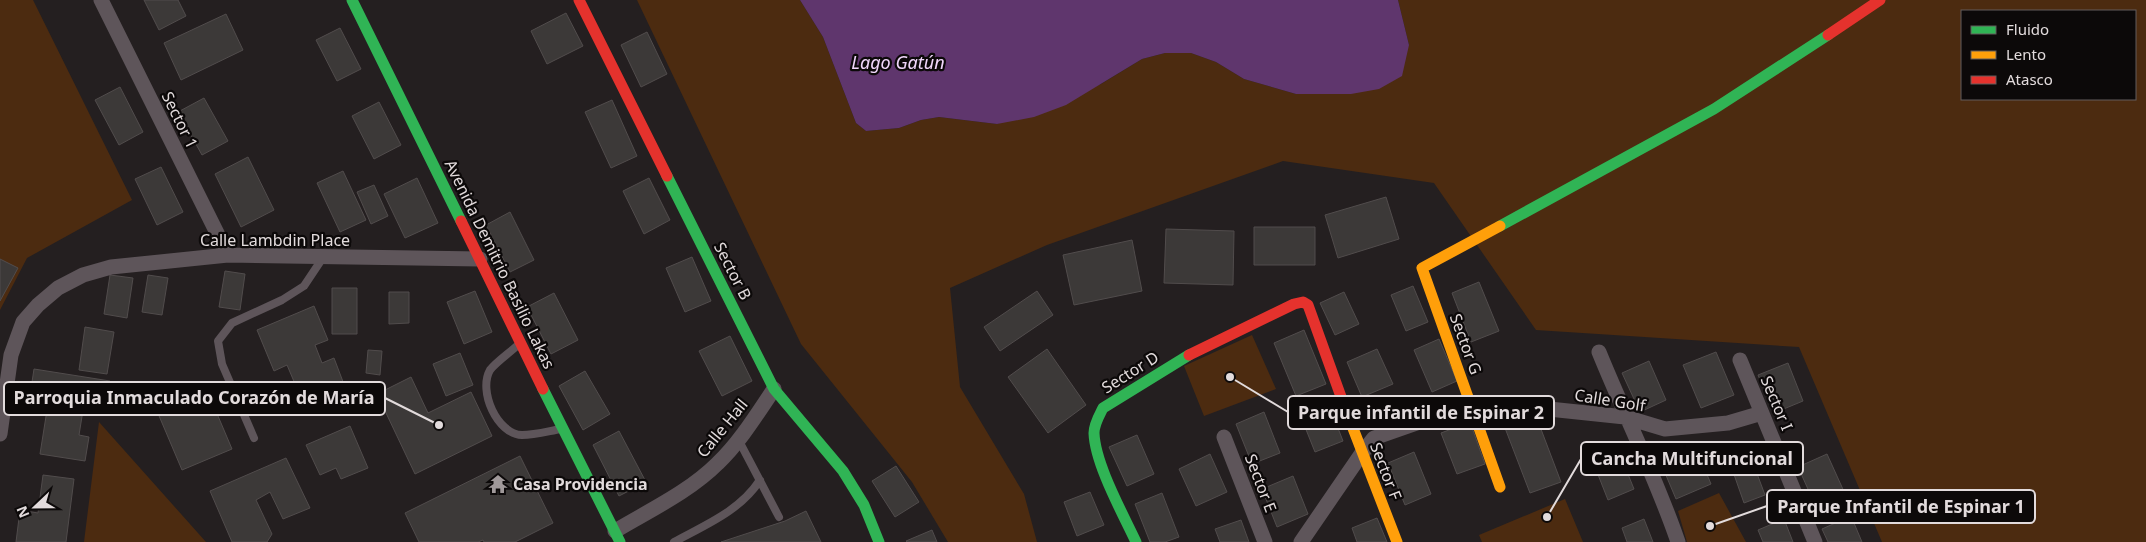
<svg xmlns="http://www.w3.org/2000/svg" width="2146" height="542" viewBox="0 0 2146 542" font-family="'Noto Sans',sans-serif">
<rect width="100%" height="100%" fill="#241f20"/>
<path fill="#4c2b10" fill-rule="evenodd" d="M 0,0 L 33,0 L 132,200 L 27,258 L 0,310 Z
M 637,0 L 800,0 L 823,37 L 856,123 L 866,131 L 899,128 L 921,120 L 939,117 L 997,124 L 1101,84 L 1142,59 L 1165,53 L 1191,53 L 1216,62 L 1244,79 L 1296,94 L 1409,45 L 1398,0 L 2146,0 L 2146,542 L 1882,542 L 1799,347 L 1536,330 L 1434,183 L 1283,161 L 1047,245 L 950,288 L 960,387 L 1024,494 L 1037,542 L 948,542 L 912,482 L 801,344 ZM 1962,11 L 2135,11 L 2135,99 L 1962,99 Z
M 1252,335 L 1276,389 L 1204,416 L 1184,366 Z
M 99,422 L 206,542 L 84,542 Z
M 1719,493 L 1746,542 L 1687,542 L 1678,511 Z
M 1565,499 L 1583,542 L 1482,542 L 1479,535 Z"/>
<path fill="#5f366d" d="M 800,0 L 1398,0 L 1409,45 L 1402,76 L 1379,89 L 1351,94 L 1296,94 L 1244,79 L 1216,62 L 1191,53 L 1165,53 L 1142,59 L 1066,105 L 1034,117 L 997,124 L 939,117 L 921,120 L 899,128 L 866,131 L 856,123 L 823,37 Z"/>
<path fill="#3c3938" stroke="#514c4c" d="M 144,0 L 178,0 L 186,16 L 159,30 Z
M 566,13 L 583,46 L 547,64 L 531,31 Z
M 226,14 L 243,50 L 181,80 L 164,43 Z
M 340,28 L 361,69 L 337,81 L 316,40 Z
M 647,32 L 667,74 L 641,87 L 621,45 Z
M 120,87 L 143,132 L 119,145 L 95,100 Z
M 204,98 L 228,141 L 202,155 L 178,112 Z
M 612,100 L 637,156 L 611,168 L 585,112 Z
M 379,102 L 401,145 L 374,159 L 352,116 Z
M 248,157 L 274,210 L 241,227 L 215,174 Z
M 161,167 L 183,212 L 157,225 L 135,179 Z
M 343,171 L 366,220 L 340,232 L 317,183 Z
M 417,178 L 438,223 L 405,238 L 384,194 Z
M 649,178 L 670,220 L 644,234 L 623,191 Z
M 374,185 L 388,216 L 371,224 L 357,192 Z
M 1386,197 L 1399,239 L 1338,258 L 1325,215 Z
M 510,212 L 534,260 L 510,272 L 486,225 Z
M 1254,227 L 1315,227 L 1315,265 L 1254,265 Z
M 1166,229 L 1234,231 L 1233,285 L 1164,283 Z
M 1132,240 L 1142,291 L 1074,305 L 1063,255 Z
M 692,257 L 711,301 L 685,312 L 666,268 Z
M 0,259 L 18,268 L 0,301 Z
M 225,271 L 245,274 L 240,310 L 219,307 Z
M 110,275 L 133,278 L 127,318 L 104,314 Z
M 148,275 L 168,278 L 162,315 L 142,312 Z
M 1479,282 L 1499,331 L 1471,342 L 1452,293 Z
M 1413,286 L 1428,322 L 1406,331 L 1391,295 Z
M 332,288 L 357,288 L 357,334 L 332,334 Z
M 475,291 L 492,332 L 464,344 L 447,302 Z
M 1037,291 L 1053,315 L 1000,351 L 984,327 Z
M 389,292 L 409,292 L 409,323 L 389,324 Z
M 1344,292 L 1359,324 L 1335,335 L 1320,303 Z
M 554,293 L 578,340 L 551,354 L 527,307 Z
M 314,306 L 328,340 L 315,345 L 322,363 L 334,358 L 345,387 L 304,405 L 287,365 L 274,371 L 257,330 Z
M 85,327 L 114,332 L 107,374 L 79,370 Z
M 1304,330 L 1326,384 L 1296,396 L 1274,343 Z
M 730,336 L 752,381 L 722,396 L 699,351 Z
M 1439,339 L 1457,381 L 1432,392 L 1414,350 Z
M 1047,349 L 1086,405 L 1048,433 L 1008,377 Z
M 1377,349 L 1393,384 L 1362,397 L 1347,362 Z
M 368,350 L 382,351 L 380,375 L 366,373 Z
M 1716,352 L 1734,395 L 1701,408 L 1683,365 Z
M 460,353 L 473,385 L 446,396 L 433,364 Z
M 1649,361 L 1666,400 L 1640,412 L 1622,373 Z
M 1788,363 L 1803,401 L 1774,413 L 1758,375 Z
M 34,369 L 110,381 L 106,408 L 84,404 L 79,435 L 89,437 L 85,461 L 40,454 L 51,385 L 32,382 Z
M 585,371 L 610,414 L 583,430 L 559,386 Z
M 411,377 L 428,413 L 471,392 L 492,436 L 415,474 L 377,394 Z
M 204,383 L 232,449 L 182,470 L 154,404 Z
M 1327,400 L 1343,441 L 1315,452 L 1299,412 Z
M 1264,412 L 1280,453 L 1252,464 L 1236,424 Z
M 1536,416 L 1561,482 L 1530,493 L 1505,428 Z
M 1470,422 L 1485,464 L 1457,474 L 1441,433 Z
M 350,426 L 368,468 L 341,479 L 336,468 L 320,475 L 306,445 Z
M 619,431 L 646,482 L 619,496 L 593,445 Z
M 1137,435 L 1154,474 L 1127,486 L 1109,447 Z
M 1695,446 L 1711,484 L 1676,499 L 1660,461 Z
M 1414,452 L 1431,494 L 1405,505 L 1388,463 Z
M 1619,452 L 1634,489 L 1608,500 L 1593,462 Z
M 1210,454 L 1227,492 L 1196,506 L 1179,469 Z
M 1827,454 L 1846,496 L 1817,509 L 1798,467 Z
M 1750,455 L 1765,495 L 1744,503 L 1730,463 Z
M 520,456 L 553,523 L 515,542 L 484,542 L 483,540 L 478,542 L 419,542 L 405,513 Z
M 286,458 L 310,508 L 283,519 L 270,492 L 256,500 L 272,534 L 267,542 L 232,542 L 210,491 Z
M 896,466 L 919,502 L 895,517 L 872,481 Z
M 43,475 L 74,479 L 66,542 L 16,542 L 20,510 L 38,513 Z
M 1293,476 L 1308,514 L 1277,527 L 1262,489 Z
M 1090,492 L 1104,525 L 1077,536 L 1064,502 Z
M 1162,493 L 1179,537 L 1165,542 L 1150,542 L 1135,504 Z
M 806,511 L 821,542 L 721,542 L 785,521 Z
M 1851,516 L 1862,542 L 1828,542 L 1822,529 Z
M 1377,518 L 1387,542 L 1357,542 L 1352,528 Z
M 1644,519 L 1653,542 L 1627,542 L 1622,528 Z
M 1784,519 L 1793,542 L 1763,542 L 1758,530 Z
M 1241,520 L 1249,542 L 1220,542 L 1215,529 Z
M 932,530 L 937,542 L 907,542 L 906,541 Z"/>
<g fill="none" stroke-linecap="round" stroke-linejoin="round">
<path stroke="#5e555a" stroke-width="8" d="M 519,344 C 512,351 496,362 490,370 C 478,391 497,434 522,435 C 535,435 549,431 561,429
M 254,438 L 222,364 L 218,341 L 232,323 L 282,300 L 304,286 L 324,256
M 738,439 L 779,517
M 674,542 C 705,525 740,511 760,480"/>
<path stroke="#5e555a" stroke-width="15" d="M 101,0 L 228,255
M 1599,352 C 1625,416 1656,477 1678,542
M 1740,360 L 1815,542
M 0,434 L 11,355 L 23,322 L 38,305 L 58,288 L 83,275 L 111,267 L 228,255 L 480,259
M 1224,437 L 1265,542
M 615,531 C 650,510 689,492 718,463 C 740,442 757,414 774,389
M 1301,542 L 1362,453 L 1374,438 L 1471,404 L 1511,405 L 1625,417 L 1665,429 L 1728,423 L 1762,413"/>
<path stroke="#30b455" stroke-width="11" d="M 352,0 L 461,221
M 667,176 L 774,389 L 843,471 L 864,505 L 879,542
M 1500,226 L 1714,109 L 1828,35
M 543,389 L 620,542
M 1136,542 C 1123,514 1095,464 1094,433 C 1094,424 1099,416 1103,408 L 1189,355"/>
<path stroke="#ff9f0a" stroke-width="11" d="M 1500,226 L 1422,268 L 1500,487
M 1344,405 L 1397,542"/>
<path stroke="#e5322d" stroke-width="11" d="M 579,0 L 667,176
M 1828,35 L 1880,0
M 461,221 L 543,389
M 1189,355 L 1294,304 L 1303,302 L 1308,305 L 1344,405"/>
</g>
<defs>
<g id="temple-bare" transform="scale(1.5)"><path d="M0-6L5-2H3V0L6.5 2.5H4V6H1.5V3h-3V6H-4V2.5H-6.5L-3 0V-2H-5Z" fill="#a0999a" stroke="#0c0909" stroke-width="2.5" paint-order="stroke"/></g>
</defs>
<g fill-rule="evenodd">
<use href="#temple-bare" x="498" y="484"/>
</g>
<g text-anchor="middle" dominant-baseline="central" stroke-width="4.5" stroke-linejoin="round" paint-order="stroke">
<g font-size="16" fill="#e2dbdc" stroke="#0c0909">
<text transform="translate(180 120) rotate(64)">Sector 1</text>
<text x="275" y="240">Calle Lambdin Place</text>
<text transform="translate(500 264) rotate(64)">Avenida Demitrio Basilio Lakas</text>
<text transform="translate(733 271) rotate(63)">Sector B</text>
<text transform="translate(1466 344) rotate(70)">Sector G</text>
<text transform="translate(1130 372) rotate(-32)">Sector D</text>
<text transform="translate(1610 400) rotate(9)">Calle Golf</text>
<text transform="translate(1777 403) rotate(67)">Sector I</text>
<text transform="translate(722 428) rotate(-51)">Calle Hall</text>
<text transform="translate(1386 471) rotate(69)">Sector F</text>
<text transform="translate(1261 483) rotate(69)">Sector E</text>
</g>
<g font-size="16" font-weight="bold" fill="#e2dbdc" stroke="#0c0909" text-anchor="start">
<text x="513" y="484">Casa Providencia</text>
</g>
<g font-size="18" font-style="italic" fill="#f1d7fb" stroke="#0c0909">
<text x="898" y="62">Lago Gatún</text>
</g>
</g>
<path fill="none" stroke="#e2dbdc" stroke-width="2" d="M439 425L385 398M1230 377L1288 412M1547 517L1581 459M1710 526L1767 506"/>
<g fill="#e2dbdc" stroke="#0c0909" stroke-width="2">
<circle cx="439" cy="425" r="5"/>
<circle cx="1230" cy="377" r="5"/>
<circle cx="1547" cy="517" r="5"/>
<circle cx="1710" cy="526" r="5"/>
</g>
<g fill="#0c0909" stroke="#e2dbdc" stroke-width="2">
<rect x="4" y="382" width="381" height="33" rx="5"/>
<rect x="1288" y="396" width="266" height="33" rx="5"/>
<rect x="1581" y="442" width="222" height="33" rx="5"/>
<rect x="1767" y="490" width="268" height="33" rx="5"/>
</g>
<g font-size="18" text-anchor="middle" font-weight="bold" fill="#e2dbdc">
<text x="194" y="404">Parroquia Inmaculado Corazón de María</text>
<text x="1421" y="419">Parque infantil de Espinar 2</text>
<text x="1692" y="465">Cancha Multifuncional</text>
<text x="1901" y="513">Parque Infantil de Espinar 1</text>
</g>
<rect x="1961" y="10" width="175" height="90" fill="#0c0909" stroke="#625d5d"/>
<rect x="1971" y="26" width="25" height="8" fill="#30b455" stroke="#625d5d"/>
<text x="2006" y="35" font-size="15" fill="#e2dbdc">Fluido</text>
<rect x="1971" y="51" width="25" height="8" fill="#ff9f0a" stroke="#625d5d"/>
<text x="2006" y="60" font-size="15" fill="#e2dbdc">Lento</text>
<rect x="1971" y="76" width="25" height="8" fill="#e5322d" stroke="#625d5d"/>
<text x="2006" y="85" font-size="15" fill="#e2dbdc">Atasco</text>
<g transform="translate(35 507) rotate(248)" stroke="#0c0909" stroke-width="4" paint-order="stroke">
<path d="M0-4L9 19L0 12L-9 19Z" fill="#e2dbdc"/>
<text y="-8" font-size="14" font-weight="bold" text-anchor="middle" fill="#e2dbdc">N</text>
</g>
</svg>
